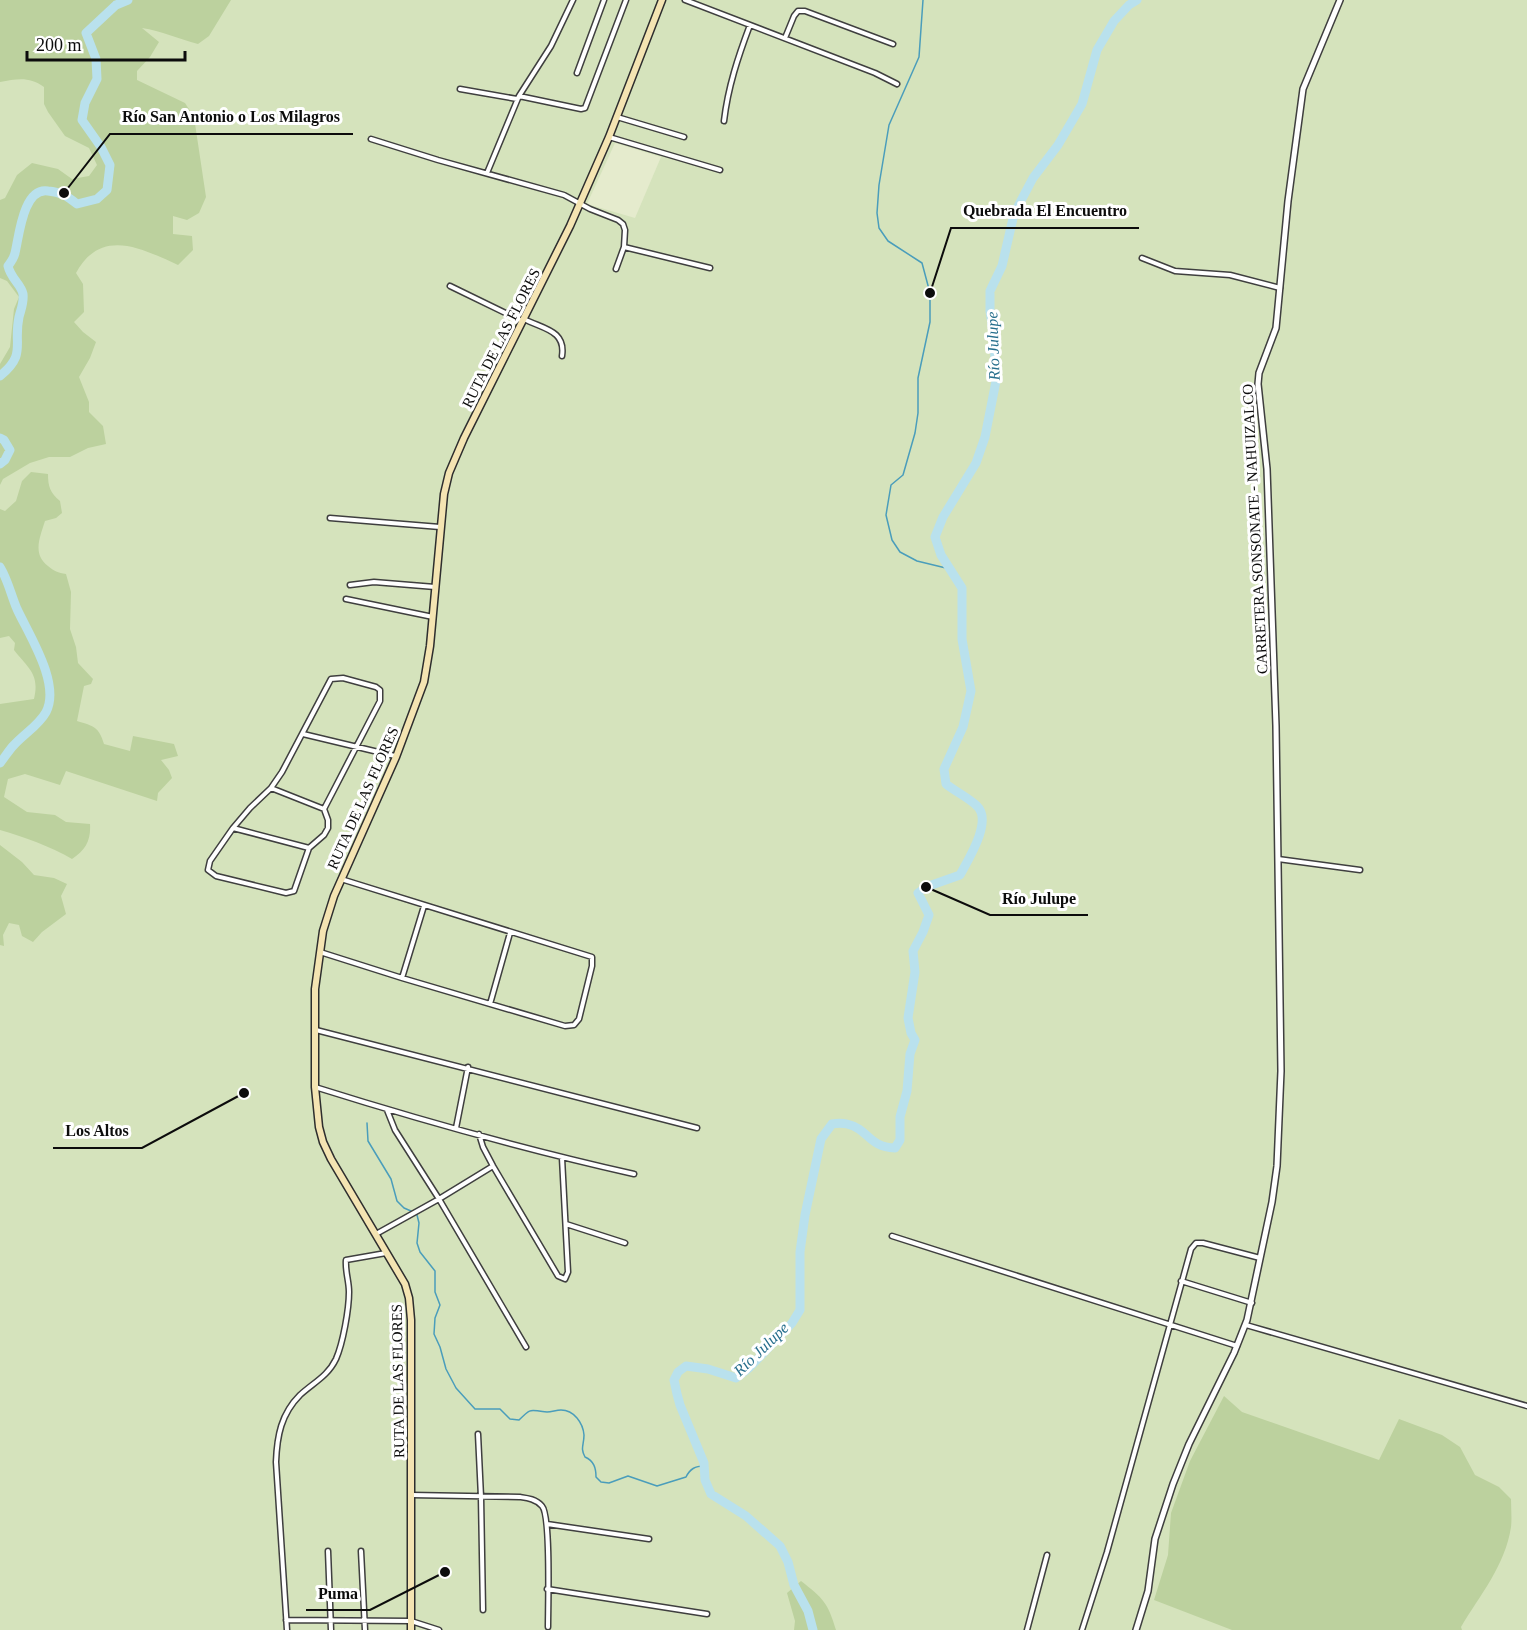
<svg xmlns="http://www.w3.org/2000/svg" width="1527" height="1630" viewBox="0 0 1527 1630" font-family="Georgia,serif">
<rect width="100%" height="100%" fill="#fdf8ee"/>
<path fill="#d5e3bc" d="M 0,0 L 1527,0 L 1527,1630 L 0,1630 Z"/>
<path fill="#bcd19e" d="M 0,0 L 231,0 L 209,36 L 198,44 C 179,39 161,31 142,28 L 159,42 L 150,57 L 137,71 L 137,80 L 185,103 L 194,117 L 206,197 L 199,213 L 187,220 L 173,216 L 173,234 L 192,236 L 193,250 L 178,265 C 141,248 101,227 76,273 L 83,284 L 84,312 L 74,322 L 83,332 L 96,342 L 90,358 L 79,377 L 89,402 L 89,412 L 103,426 L 106,444 L 88,448 L 70,457 L 49,457 L 30,463 L 3,479 L 0,485 L 0,364 L 10,347 L 14,309 L 19,297 L 7,281 L 0,278 L 0,200 L 5,198 L 17,175 L 32,163 L 58,169 L 72,179 L 89,176 L 97,165 L 89,148 L 65,136 L 48,112 L 44,104 L 44,87 C 29,76 17,79 0,82 Z
M 31,472 L 48,474 C 48,486 50,493 60,501 L 62,513 L 56,518 L 45,521 C 40,537 32,554 48,566 C 54,571 58,573 66,574 L 71,592 L 70,629 L 76,647 L 78,663 L 93,679 L 91,684 L 84,686 L 77,721 C 94,726 99,727 104,744 L 130,751 L 133,736 L 174,744 L 178,756 L 161,760 L 169,770 L 172,778 L 158,793 L 157,801 L 66,771 L 60,785 L 25,774 L 8,779 L 4,797 L 27,812 L 55,815 L 66,822 L 90,824 C 91,840 86,850 72,859 C 52,847 22,836 0,830 L 0,704 L 34,699 C 40,674 28,668 14,650 L 15,643 L 9,636 L 0,638 L 0,509 L 5,511 L 16,501 L 22,481 Z
M 0,845 L 22,862 L 34,875 L 54,878 L 67,884 L 61,896 L 66,914 L 42,932 L 33,942 L 22,936 L 19,925 L 9,923 L 3,935 L 4,946 L 0,945 Z
M 1224,1396 L 1242,1412 L 1379,1460 L 1399,1419 L 1442,1435 L 1460,1447 L 1475,1475 L 1499,1487 L 1511,1499 C 1511,1508 1512,1518 1511,1527 C 1505,1566 1480,1595 1461,1627 L 1462,1630 L 1232,1630 L 1154,1600 L 1168,1555 L 1171,1513 L 1190,1461 Z
M 801,1581 C 823,1598 828,1603 836,1630 L 794,1630 L 795,1621 L 787,1593 Z"/>
<path fill="#e5ebcd" d="M 615,143 L 661,157 L 635,218 L 587,204 Z"/>
<g fill="none" stroke-linecap="round" stroke-linejoin="round">
<path stroke="#4a9dbb" stroke-width="1.5" d="M 923,0 L 919,57 L 889,125 L 879,185 L 877,213 L 879,228 L 888,241 L 922,263 L 930,293 L 930,322 L 918,378 L 918,413 L 915,433 L 903,475 L 891,485 L 886,515 L 892,540 L 900,552 L 917,561 L 950,569
M 367,1123 L 368,1141 L 391,1179 L 397,1201 L 404,1208 L 411,1211
M 417,1215 L 419,1223 L 417,1243 L 420,1252 L 435,1271 L 435,1292 L 440,1305 L 435,1318 L 434,1334 L 440,1347 L 446,1369 L 456,1388 L 475,1409 L 500,1409 L 510,1419 L 519,1420 C 533,1406 530,1411 547,1412 C 552,1412 556,1410 561,1410 C 574,1410 583,1423 584,1435 C 584,1445 580,1448 585,1457 C 594,1461 596,1468 596,1477 L 601,1482 L 609,1483 L 628,1476 L 657,1486 L 686,1477 C 690,1469 695,1466 704,1466"/>
<path stroke="#b9e1ed" stroke-width="9" d="M 0,376 C 27,354 13,345 19,317 C 21,309 24,303 23,294 C 21,284 11,279 8,266 C 11,262 14,258 15,253 C 19,237 23,187 48,191 C 61,192 67,196 77,204 L 97,199 L 107,190 L 110,165 L 101,147 L 82,120 L 85,103 L 97,79 L 96,59 L 86,33 L 116,5 L 128,0
M 0,438 L 4,440 L 10,450 L 5,460 L 0,464
M 0,567 C 8,580 11,595 17,609 C 29,635 61,684 46,712 C 39,725 24,734 14,745 C 9,750 5,757 0,763
M 813,1630 L 808,1611 L 794,1585 L 788,1562 L 780,1546 L 746,1516 L 711,1494 L 705,1480 L 704,1463 L 680,1405 L 677,1394 L 674,1380 L 678,1372 L 686,1366 L 708,1369 L 736,1378 L 749,1368 L 792,1323 L 800,1310 L 800,1252 L 805,1215 L 821,1139 L 832,1124 C 837,1123 843,1123 847,1124 C 869,1129 868,1147 895,1148 L 900,1140 L 900,1117 L 907,1091 L 910,1054 L 915,1040 L 911,1033 L 908,1018 L 915,972 L 913,951 L 923,932 L 929,915 L 918,893 L 926,887 L 960,875 C 968,860 993,821 977,806 C 969,798 956,792 946,784 L 944,769 L 963,727 L 971,691 L 962,639 L 962,588 L 941,555 L 935,537 L 943,517 L 976,463 L 985,437 L 996,381 L 994,338 L 990,311 L 990,291 L 1002,266 L 1014,214 L 1033,178 L 1058,145 L 1082,104 L 1097,50 L 1114,21 L 1129,5 L 1137,0"/>
<g stroke="#3f3f3f" stroke-width="7">
<path id="minor" d="M 685,0 L 875,73 L 897,84
M 785,38 L 794,16 L 798,11 L 805,11 L 893,44
M 577,73 L 604,0
M 460,89 L 517,99
M 519,96 L 551,46 L 573,0
M 617,117 L 684,137
M 724,121 C 728,87 738,57 750,25
M 609,137 L 720,170
M 371,139 L 438,160 L 564,195 L 590,209 L 618,220 L 623,224 L 625,230 L 624,247 L 616,269
M 487,173 L 519,96 L 581,109 L 585,108 L 626,0
M 624,247 L 710,268
M 1142,258 L 1175,271 L 1230,275 L 1280,288
M 450,286 L 522,321
M 524,319 C 543,329 566,330 562,356
M 330,518 L 440,527
M 350,585 L 374,582 L 435,587
M 346,599 L 433,617
M 303,734 L 395,756
M 233,828 L 250,808 L 271,788
M 309,848 L 233,828 L 210,861 L 208,870 L 216,876 L 286,893 L 294,891 L 309,848 L 324,835 L 328,828 L 328,820 L 324,809 L 380,701 L 380,690 L 376,687 L 343,678 L 331,679 L 282,772 L 271,788 L 324,809
M 1278,859 L 1360,870
M 320,952 L 402,978 L 565,1026 L 574,1025 L 579,1019 L 592,966 L 592,957 L 341,879
M 402,978 L 424,906
M 490,1004 L 510,933
M 316,1030 L 697,1128
M 315,1087 C 420,1120 527,1150 634,1174
M 387,1110 L 395,1130 L 439,1199 L 526,1347
M 456,1128 L 468,1067
M 479,1134 L 483,1147 L 493,1166 L 558,1276 L 565,1279 L 568,1272 L 562,1158
M 566,1224 L 625,1243
M 376,1234 L 439,1199 L 493,1166
M 892,1236 L 1237,1346
M 1181,1281 L 1252,1303
M 1246,1325 L 1527,1406
M 478,1434 L 481,1497 L 483,1610
M 411,1495 L 520,1497 C 527,1498 536,1499 542,1506 C 551,1516 548,1607 548,1627
M 547,1524 L 649,1539
M 328,1551 L 331,1630
M 361,1551 L 365,1630
M 547,1589 L 707,1614
M 286,1620 L 411,1621 L 439,1630
M 287,1630 L 276,1462 C 277,1436 281,1414 300,1395 C 313,1383 328,1376 336,1359 C 343,1343 349,1309 349,1292 C 349,1281 345,1271 346,1260 L 386,1253
M 1027,1630 L 1047,1555
M 1082,1630 L 1107,1552 L 1191,1249 L 1196,1243 L 1203,1243 L 1260,1258"/>
</g>
<g stroke="#3f3f3f" stroke-width="8">
<path id="tertiary" d="M 1136,1630 L 1148,1591 L 1155,1539 L 1173,1484 L 1189,1444 L 1234,1353 L 1247,1320 L 1272,1202 L 1277,1166 L 1281,1071 L 1276,726 L 1267,469 L 1258,384 L 1259,373 L 1276,328 L 1288,201 L 1303,89 L 1340,0"/>
</g>
<g stroke="#2e2e2e" stroke-width="9">
<path id="secondary" d="M 411,1630 L 411,1320 L 409,1298 L 405,1284 L 331,1159 L 323,1142 L 319,1127 L 315,1087 L 315,989 L 323,931 L 334,896 L 396,757 L 424,682 L 430,646 L 444,494 L 449,473 L 464,438 L 570,226 L 609,137 L 662,0"/>
</g>
<use href="#minor" stroke="#fff" stroke-width="4"/>
<use href="#tertiary" stroke="#fff" stroke-width="5"/>
<use href="#secondary" stroke="#f4e4b2" stroke-width="6"/>
</g>
<g text-anchor="middle" dominant-baseline="central" stroke-width="6" stroke-linejoin="round" paint-order="stroke">
<g font-size="15" fill="#0c0c0c" stroke="#fff">
<text transform="translate(501 338) rotate(-63)">RUTA DE LAS FLORES</text>
<text transform="translate(1255 529) rotate(-93)">CARRETERA SONSONATE - NAHUIZALCO</text>
<text transform="translate(363 798) rotate(-66)">RUTA DE LAS FLORES</text>
<text transform="translate(398 1381) rotate(-91)">RUTA DE LAS FLORES</text>
</g>
<g font-size="16" font-style="italic" fill="#276f8d" stroke="#fff">
<text transform="translate(993 346) rotate(-92)">Río Julupe</text>
<text transform="translate(761 1349) rotate(-44)">Río Julupe</text>
</g>
</g>
<path fill="none" stroke="#0c0c0c" stroke-width="2" d="M64 193L110 134H353M930 293L951 228H1139M926 887L990 915H1088M244 1093L142 1148H53M445 1572L370 1610H306"/>
<g fill="#0c0c0c" stroke="#fff" stroke-width="2">
<circle cx="64" cy="193" r="6"/>
<circle cx="930" cy="293" r="6"/>
<circle cx="926" cy="887" r="6"/>
<circle cx="244" cy="1093" r="6"/>
<circle cx="445" cy="1572" r="6"/>
</g>
<g font-size="16" text-anchor="middle" font-weight="bold" fill="#0c0c0c" stroke="#fff" stroke-width="6" stroke-linejoin="round" paint-order="stroke">
<text x="231" y="122">Río San Antonio o Los Milagros</text>
<text x="1045" y="216">Quebrada El Encuentro</text>
<text x="1039" y="904">Río Julupe</text>
<text x="97" y="1136">Los Altos</text>
<text x="338" y="1599">Puma</text>
</g>
<path d="M27 51v9h158v-9" fill="none" stroke="#0c0c0c" stroke-width="3"/>
<text x="36" y="51" font-size="18" fill="#0c0c0c" stroke="#ffffff" stroke-width="4.5" paint-order="stroke">200 m</text>
</svg>
